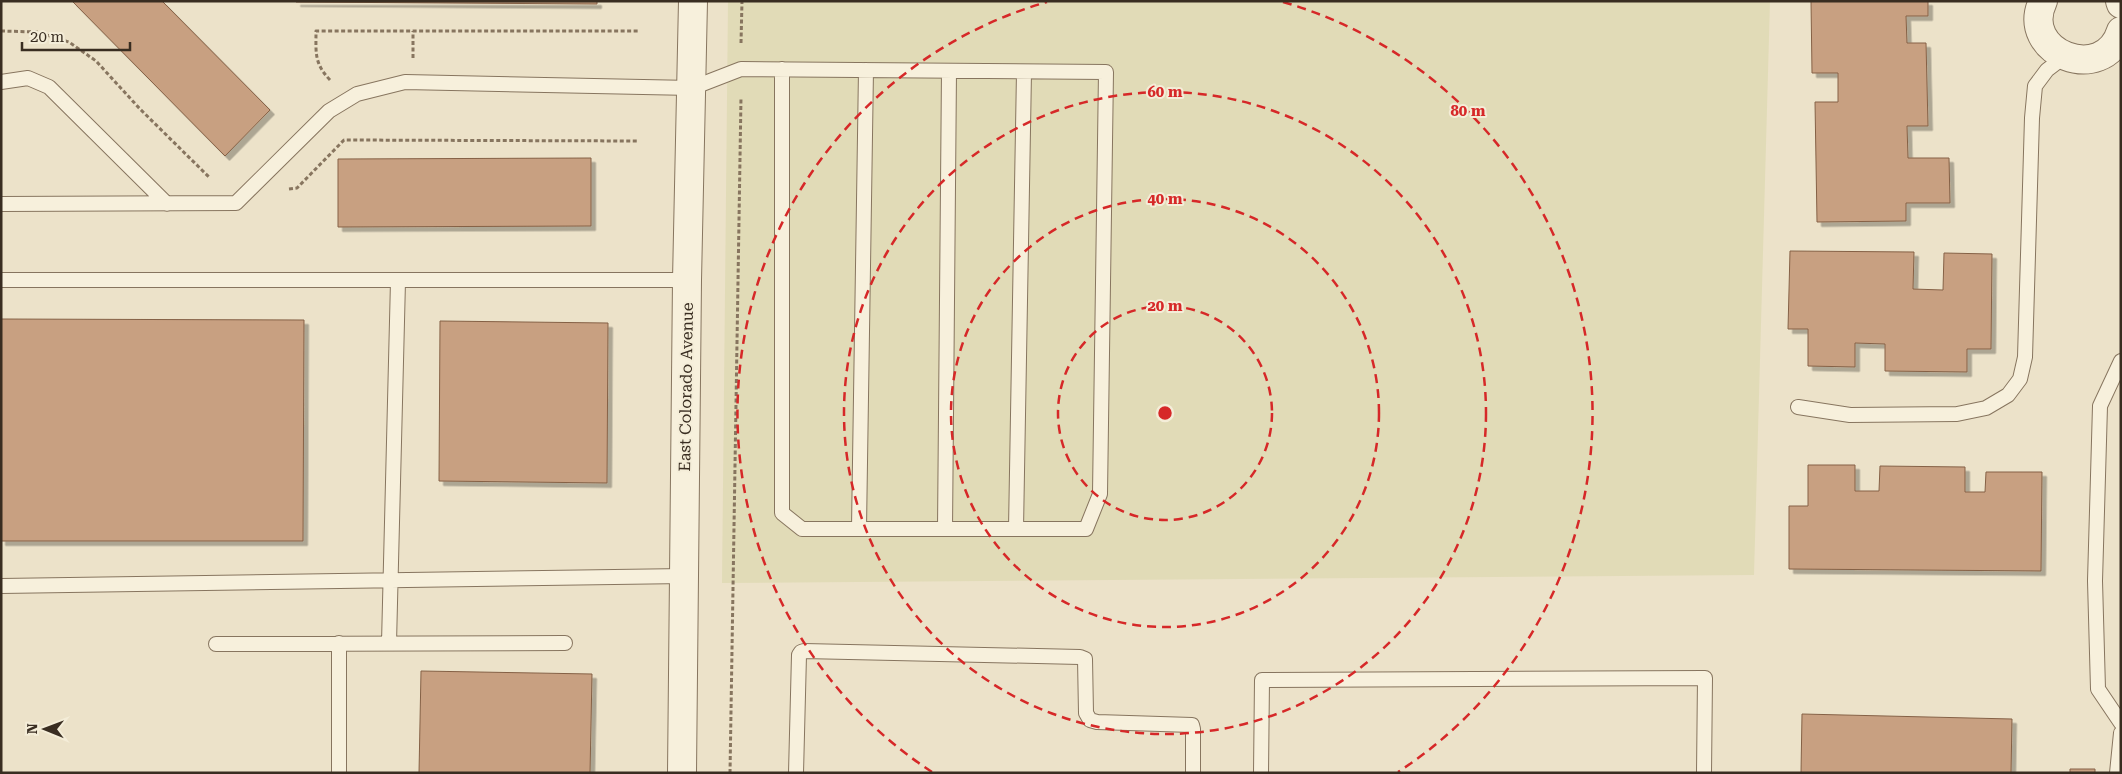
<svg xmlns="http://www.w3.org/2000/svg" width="2122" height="774" viewBox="0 0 2122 774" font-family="'Roboto Serif',serif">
<defs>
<filter id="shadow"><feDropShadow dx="4.5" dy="4.5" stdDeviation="0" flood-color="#0004"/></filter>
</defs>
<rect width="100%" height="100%" fill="#ece2c9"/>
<path fill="#e1dbb7" d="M 728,1 L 1770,1 L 1754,575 L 722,583 Z"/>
<path fill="#c8a081" stroke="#856146" filter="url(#shadow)" d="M 72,1 L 162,1 L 270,110 L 225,156 Z
M 296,1 L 597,1 L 597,4 L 296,2 Z
M 1811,1 L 1928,1 L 1928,16 L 1906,16 L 1907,43 L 1926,43 L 1928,126 L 1907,126 L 1908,158 L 1949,158 L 1950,203 L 1906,203 L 1906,221 L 1817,222 L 1815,102 L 1838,102 L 1838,73 L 1812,73 Z
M 591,158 L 591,226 L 338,227 L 338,159 Z
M 1790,251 L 1914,252 L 1913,289 L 1943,290 L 1944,253 L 1992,254 L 1991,349 L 1967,349 L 1967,372 L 1885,371 L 1885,344 L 1855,343 L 1855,367 L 1808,366 L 1808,329 L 1788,329 Z
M 1,319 L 304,320 L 303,541 L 1,541 Z
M 440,321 L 608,323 L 607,483 L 439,481 Z
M 1808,465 L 1855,465 L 1855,491 L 1879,491 L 1880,466 L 1965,467 L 1965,492 L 1985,492 L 1986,472 L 2042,472 L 2041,571 L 1789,569 L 1789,506 L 1808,506 Z
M 421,671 L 592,674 L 590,773 L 419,773 Z
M 1802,714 L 2012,719 L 2011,773 L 1801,773 Z
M 2070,769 L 2095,769 L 2095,773 L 2070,773 Z"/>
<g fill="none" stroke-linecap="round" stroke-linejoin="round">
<g stroke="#87755f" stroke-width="16">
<path id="lane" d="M 1,82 L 28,78 L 49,87 L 167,204
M 1,204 L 236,203 L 329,111 L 357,94 L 405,82 L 692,88 L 741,69 L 1106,72 L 1100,494 L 1086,529 L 802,529 L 782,513 L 782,69
M 1,280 L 687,280
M 2121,361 L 2100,406 L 2095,581 L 2098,689 L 2121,723
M 1798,407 L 1850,415 L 1957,414 L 1986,408 L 2008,395 L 2020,379 L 2025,357 L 2032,118 L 2035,86 L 2047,70 L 2064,57
M 859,528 L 866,70
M 945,529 L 949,71
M 1016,529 L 1024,72
M 1,586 L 685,576
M 339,643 L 339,773
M 389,643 L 398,281
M 216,644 L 565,643
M 796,773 L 799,655 L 801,652 L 804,651 L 1080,657 L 1085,659 L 1086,713 L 1090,720 L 1097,722 L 1192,725 L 1193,729 L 1193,773
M 1261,773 L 1262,680 L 1705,678 L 1704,773
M 2117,773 L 2121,733"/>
</g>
<g stroke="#87755f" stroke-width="30">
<path id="street" d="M 2043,1 C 2018,53 2104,86 2121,31
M 2120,1 L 2121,4
M 682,773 L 687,280 L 693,1"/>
</g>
<path stroke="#87755f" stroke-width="3" stroke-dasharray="4 2.5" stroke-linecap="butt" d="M 1,31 L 37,32 L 69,42 L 96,61 L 140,109 L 210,178
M 741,43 L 742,1
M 413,58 L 413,31
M 330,80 C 314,63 316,53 316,31 L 639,31
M 289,189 L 297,188 L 344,140 L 639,141
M 730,773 L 741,97"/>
<use href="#lane" stroke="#f7f0dc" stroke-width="14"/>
<use href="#street" stroke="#f7f0dc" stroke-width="28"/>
</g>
<g fill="none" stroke="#d62828" stroke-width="2.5" stroke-dasharray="9 6">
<circle cx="1165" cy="413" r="107"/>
<circle cx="1165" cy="413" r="214"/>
<circle cx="1165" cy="413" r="321"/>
<path d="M932 772A428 428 0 0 1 1047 2M1283 2A428 428 0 0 1 1398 772"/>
</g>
<g text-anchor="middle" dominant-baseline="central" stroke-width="4" stroke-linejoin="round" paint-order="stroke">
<g font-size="16" fill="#392d21" stroke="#f4edd8">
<text transform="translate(686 387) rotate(-89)">East Colorado Avenue</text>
</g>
</g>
<circle cx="1165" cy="413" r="8" fill="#d62828" stroke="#f4edd8" stroke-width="2.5"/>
<g font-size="15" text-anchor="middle" font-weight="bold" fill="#d62828" stroke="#f4edd8" stroke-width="4" stroke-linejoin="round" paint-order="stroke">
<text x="1165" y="97">60 m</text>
<text x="1468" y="116">80 m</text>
<text x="1165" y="204">40 m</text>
<text x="1165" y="311">20 m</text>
</g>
<rect width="2122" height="774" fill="none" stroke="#392d21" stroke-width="5"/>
<g transform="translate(45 729) rotate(271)" stroke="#f4edd8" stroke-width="4" paint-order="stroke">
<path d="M0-4L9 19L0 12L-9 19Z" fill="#392d21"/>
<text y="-8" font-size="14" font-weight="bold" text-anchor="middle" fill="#392d21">N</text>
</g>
<path d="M22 42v8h108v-8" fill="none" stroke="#392d21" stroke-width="2.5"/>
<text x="30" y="42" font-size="15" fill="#392d21" stroke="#f4edd8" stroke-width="4" paint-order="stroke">20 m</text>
</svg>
